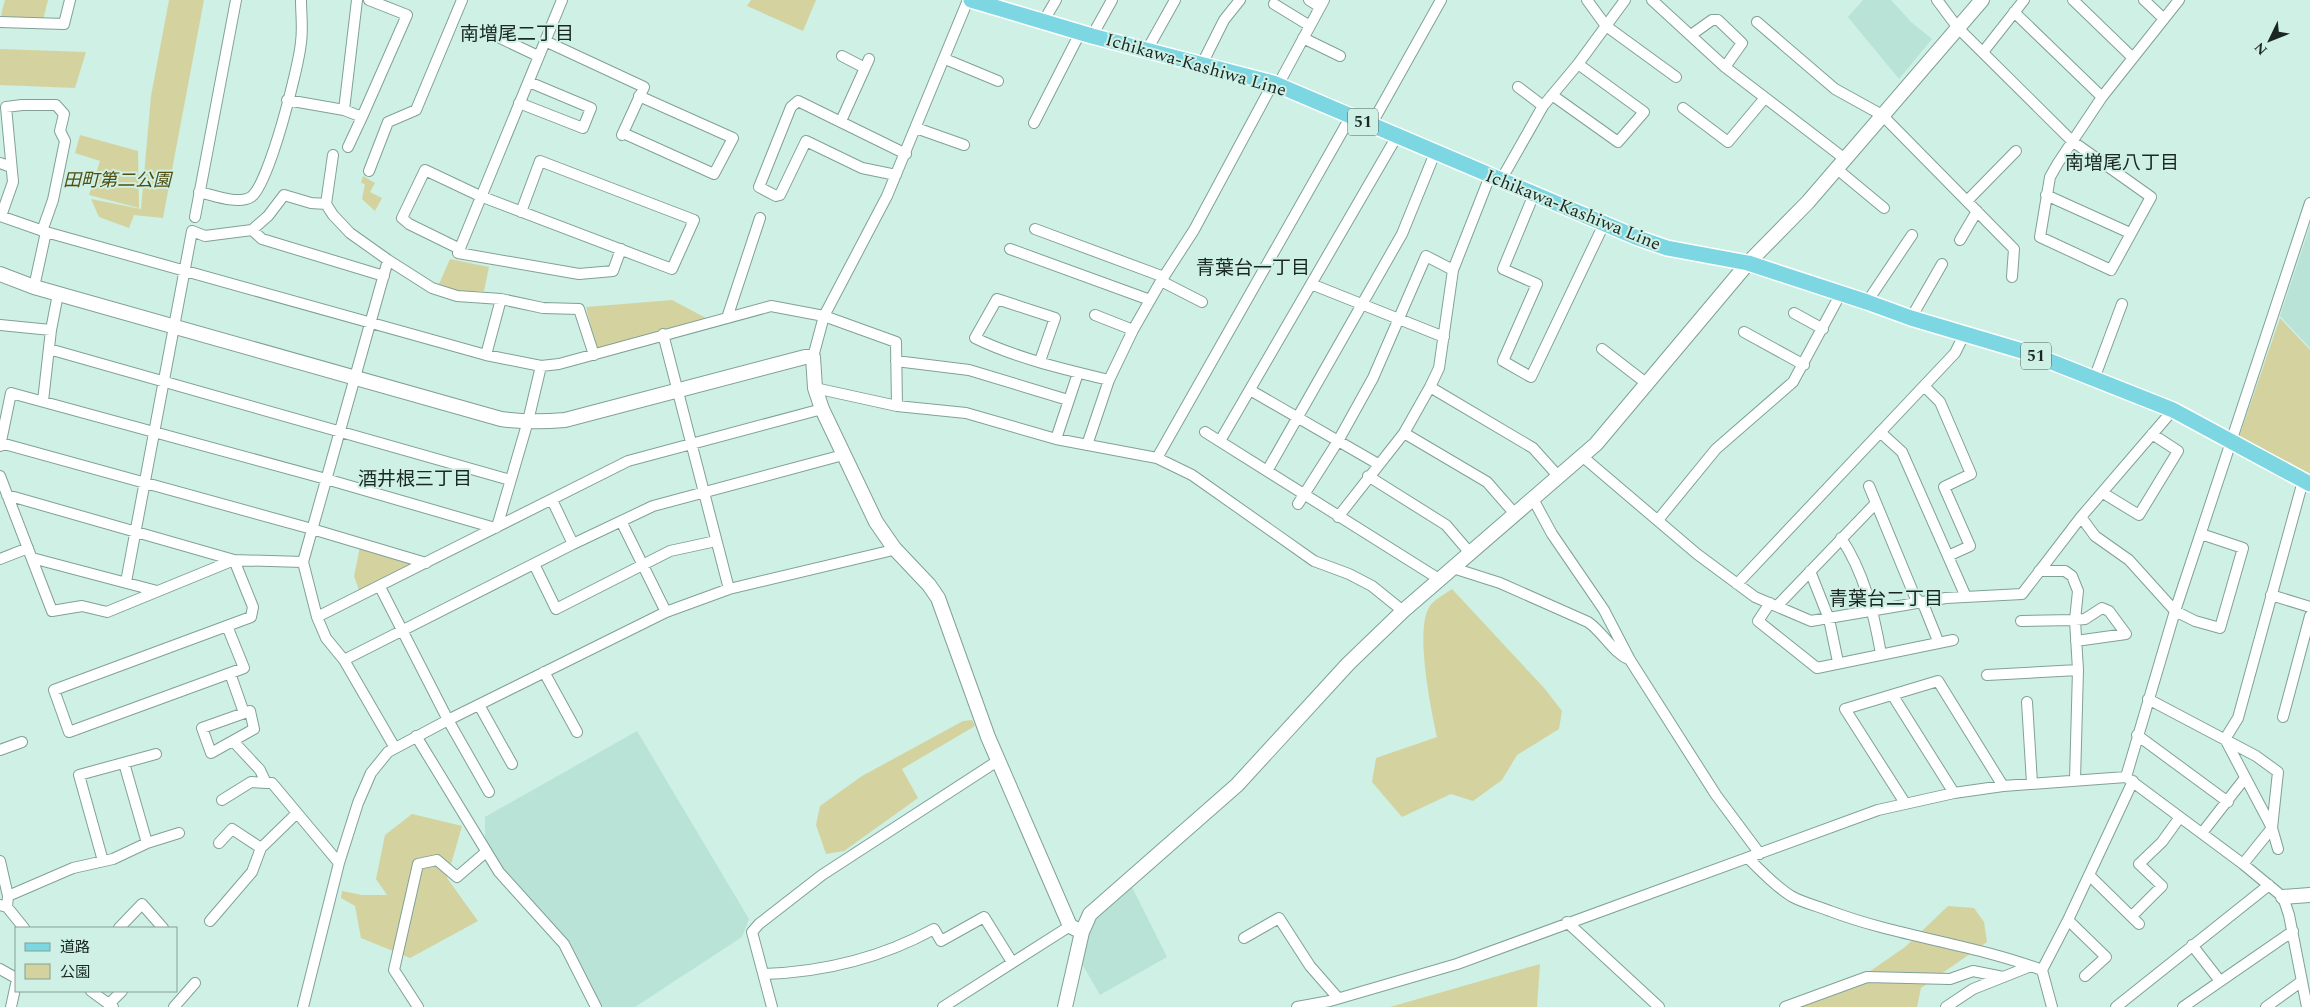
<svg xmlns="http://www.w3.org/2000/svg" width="2310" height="1007" viewBox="0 0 2310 1007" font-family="Spectral,'Noto Sans JP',serif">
<rect width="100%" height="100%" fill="#cef0e5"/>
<path fill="#b9e3d6" d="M 1863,0 L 1891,0 L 1911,22 L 1932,39 L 1899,79 L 1848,17 Z
M 2310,226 L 2310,348 L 2280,316 Z
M 637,731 L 749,919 L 742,937 L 635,1007 L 600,1007 L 562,934 L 497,863 L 485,842 L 485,817 Z
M 1131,885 L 1167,957 L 1100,995 L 1082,964 L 1087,938 L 1092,925 L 1100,913 Z"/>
<path fill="#d4d39f" d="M 5,0 L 48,0 L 43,20 L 4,18 L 1,15 Z
M 169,0 L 204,0 L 163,218 L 134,215 L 129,228 L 99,217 L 91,199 L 141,209 L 151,96 Z
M 751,0 L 816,0 L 803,31 L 747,6 Z
M 0,49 L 86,52 L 75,88 L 0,85 Z
M 80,135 L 138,151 L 139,208 L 89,195 L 100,161 L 75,153 Z
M 363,176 L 375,183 L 370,192 L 382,198 L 375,211 L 362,199 L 365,184 L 361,183 Z
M 450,259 L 489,267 L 484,291 L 458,291 L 439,284 Z
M 672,300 L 706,318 L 599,349 L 596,348 L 586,307 Z
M 2280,318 L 2310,350 L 2310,479 L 2238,440 Z
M 360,547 L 414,562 L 414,566 L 360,593 L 354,576 Z
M 1452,589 L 1545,689 L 1562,711 L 1559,729 L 1517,755 L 1502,780 L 1473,801 L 1451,794 L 1402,817 L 1372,782 L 1376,758 L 1437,737 C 1431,710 1414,627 1430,606 C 1435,599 1445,594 1452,589 Z
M 972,720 L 975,726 L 902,769 L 918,798 L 844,851 L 826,854 L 816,825 L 820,806 L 862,776 L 963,721 Z
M 412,814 L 462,826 L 447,878 L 478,921 L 410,958 L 361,938 L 355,906 L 341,898 L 342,891 L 362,895 L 387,895 L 376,879 L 385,835 Z
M 1948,906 L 1974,908 L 1984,922 L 1987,942 L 1921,988 L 1917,1007 L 1798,1007 L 1866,974 L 1905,947 Z
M 1540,964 L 1537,1007 L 1390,1007 Z"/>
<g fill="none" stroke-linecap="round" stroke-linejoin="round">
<g stroke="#81a197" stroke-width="12">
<path id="street" d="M 562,0 L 458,253 L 579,274 L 613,271 L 621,249
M 1309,0 L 1320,7
M 1587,0 L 1606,26 L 1676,77
M 1652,0 L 1725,67 L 1845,159
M 1937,0 L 1958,28 L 2072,141 L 2151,197 L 2111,270 L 2040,237 L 2050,177 L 2058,163 L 2102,97 L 2179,0
M 2073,0 L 2132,57
M 2144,0 L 2164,19
M 1274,4 L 1310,26
M 2014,12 L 2102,97
M 0,22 L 64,24 L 70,0
M 1043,22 L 1056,0
M 1757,22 L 1835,89 L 1882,115 L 2014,249 L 2012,277
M 1691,35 L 1712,20 L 1718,20 L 1742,43 L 1725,67
M 1092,36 L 1112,0
M 498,37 L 538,56
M 1303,38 L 1340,56
M 545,41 L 644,87 L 622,135
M 1147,50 L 1175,0
M 1983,52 L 2024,0
M 842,56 L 865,68
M 945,59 L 998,81
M 1202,64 L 1224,20 L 1240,0
M 1278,85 L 1324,0
M 1518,87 L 1543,106
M 1552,95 L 1618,142 L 1644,112 L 1578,64
M 287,100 L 344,110 L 362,117 L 407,15 L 369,0
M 519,103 L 583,128 L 591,108 L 529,82
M 1683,108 L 1728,142 L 1764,99
M 344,110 L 357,0
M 841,121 L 869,59
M 1034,123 L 1080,33
M 1371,125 L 1441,0
M 916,128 L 964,145
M 623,133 L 714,174 L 733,138 L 639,96
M 348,147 L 362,117
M 333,155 L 326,204 L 333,215 L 350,233 L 388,260 L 432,288 L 457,296 L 501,299 L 543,308 L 579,309 L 594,355
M 0,163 L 11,167
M 1837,169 L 1884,208
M 369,171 L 388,122 L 416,110 L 462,0
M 896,175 L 862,168 L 806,141 L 780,195 L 776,196 L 759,187 L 791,107 L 798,101 L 906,154
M 1501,180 L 1543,106 L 1578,64 L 1625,0
M 199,192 C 213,195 238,205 251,197 C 269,185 299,66 301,42 C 303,28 301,14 301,0
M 1534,194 L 1503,269 L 1537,284 L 1503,361 L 1531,377 L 1604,224
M 2046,195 L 2130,233
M 1967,201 L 2016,151
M 0,216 L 46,232 L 486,355 L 541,366 L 559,364 L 771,306 L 824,316 L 896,342 L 897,406
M 1,216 L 13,182 L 6,107 L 22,105 L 56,105 L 64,114 L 60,131 L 65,141 L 53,200 L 42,231
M 195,217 L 236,0
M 1035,229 L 1164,277
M 252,230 L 268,216 L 284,195 L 311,203 L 326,204
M 1960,240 L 1977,211
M 460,249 L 409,224 L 402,218 L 425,170 L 480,196 L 672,269 L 694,220 L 540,161 L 521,212
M 1010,249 L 1150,300
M 388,260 L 303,562 L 317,617 L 326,638 L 344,660 L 395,748
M 1161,281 L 1202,302
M 1311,284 L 1444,337
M 34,287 L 46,232
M 1867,302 L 1912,235
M 1794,313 L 1823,329
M 1095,315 L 1133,330
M 727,318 L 760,218
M 1911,318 L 1942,264
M 0,325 L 51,330
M 1744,332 L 1804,365
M 663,334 L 729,589
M 49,349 L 510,480
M 1602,349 L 1646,383
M 486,355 L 501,299
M 813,357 L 824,316 L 887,196 L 968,0
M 896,361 L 969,370 L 1068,400
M 1040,361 L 1055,318 L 997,299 L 975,338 C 1016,358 1063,369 1109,380
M 2094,379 L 2122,304
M 1924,386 L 1940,402 L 1971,474 L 1944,487 L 1970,546 L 1948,556
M 1430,387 L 1533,448 L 1559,477
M 815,388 L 897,406 L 966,413 L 1056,439 L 1157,458 L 1192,475 L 1314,561 L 1349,574 L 1372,586 L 1403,611
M 1250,390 L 1378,464
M 43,401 L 51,330 L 58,294
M 1205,432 L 1439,579
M 1880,432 L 1902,452 L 1966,597
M 1404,433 L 1487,482 L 1515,514
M 1056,439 L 1078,373
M 1220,441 L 1397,136
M 1,443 L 312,529 L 426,563
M 1087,445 L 1109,380 L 1133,330 L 1161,281 L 1194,230 L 1273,83
M 0,446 L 11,393 L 326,479 L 495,528
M 1583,457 L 1697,554 L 1755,597 L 1811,621 L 1946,598 L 2022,594 L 2081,517 L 2173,410
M 1157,458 L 1351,116
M 1267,471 L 1402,234 L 1435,153
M 0,476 L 52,611 L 82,606 L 107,612 L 234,560 L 303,562
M 1368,476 L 1446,525 L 1470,553
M 1869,486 L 1915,597 L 1924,606 L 1938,641
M 2103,493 L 2139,515 L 2178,451 L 2152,434
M 7,495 L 234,560 L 253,607 L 251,617 L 54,690 L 69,732 L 244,668 L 227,626
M 1533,499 L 1552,534 L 1604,610 L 1630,660 L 1716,795 L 1760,854
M 552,500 L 573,544
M 1298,504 L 1338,441 L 1373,378 L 1426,256 L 1453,270
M 1338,517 L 1404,433 L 1430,387 L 1439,368 L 1453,270 L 1490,176
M 2081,517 L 2095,536 L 2129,560 L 2175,611 L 2195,621 L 2220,628 L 2243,548 L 2201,534
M 1658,520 L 1716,449 L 1793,382 L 1841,293
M 621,521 L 666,612
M 497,527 L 528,421 L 541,366
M 1841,538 C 1864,572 1874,614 1881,654
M 32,558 L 157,591
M 0,559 L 28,548
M 534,564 L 556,609 L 670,551 L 716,541
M 1453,568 L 1500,583 L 1588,622 C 1604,633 1612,652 1630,660
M 1810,571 L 1829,619 L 1838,662
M 2039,571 L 2065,571 L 2072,576 L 2078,591 L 2075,620 L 2078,670 L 2075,780
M 126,582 L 192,231 L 205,236 L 252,230 L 262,239 L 384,276
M 1737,584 L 1955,353 L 1964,335
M 380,587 L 448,720 L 489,792
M 2271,595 L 2310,607
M 1770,603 L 1758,621 L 1817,668 L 1953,640
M 1777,606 L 1876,503
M 317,617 L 628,461 L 822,409
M 2021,621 L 2075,620 L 2085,619 L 2102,608 L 2109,611 L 2126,634 L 2076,641
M 344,660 L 573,544 L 653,506 L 843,455
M 544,672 L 577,732
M 230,673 L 244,713
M 1987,675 L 2078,670
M 1893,696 L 1954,793
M 2148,699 L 2256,756 L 2278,772 L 2272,828 L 2243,864
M 2027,702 L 2032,783
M 479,705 L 512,764
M 250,711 L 254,729 L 211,753 L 202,728 Z
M 2283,717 L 2310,616
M 2137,735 L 2228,802
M 416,736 L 499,872 L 564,944 L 596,1007
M 233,741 L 260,770 L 266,783 L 272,783 L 339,863
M 0,750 L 22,742
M 124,763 L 147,843
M 2126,777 L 2175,611 L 2310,203
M 222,800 L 251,782 L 266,783
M 1905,803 L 1845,709 L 1938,681 L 2003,786
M 2202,833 L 2245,778
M 219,843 L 232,829 L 261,848
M 2278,849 L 2272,828 L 2225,739 L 2238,718 L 2303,481
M 1748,858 C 1762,872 1775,886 1791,896 C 1803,903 1818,906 1830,911 C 1899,937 1973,944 2042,970
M 0,861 L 8,896 L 7,907
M 103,861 L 79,775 L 156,754
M 2089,875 L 2139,924
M 8,896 L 73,868 L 113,859 L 147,843 L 179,833
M 0,905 L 7,907 L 24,928
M 2132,916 L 2162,886 L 2139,864 L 2162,842 L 2180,817
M 2068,920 L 2106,957 L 2085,976
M 210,921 L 252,872 L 261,848 L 297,813
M 1567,922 L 1659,1007
M 119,928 L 142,904 L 163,928
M 1244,938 L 1279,918 L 1310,966 L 1338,998
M 2192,945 L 2220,981
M 0,969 L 16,978
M 764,974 C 825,972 881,958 934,929 L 941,941 L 984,917 L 1012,962
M 91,991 L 113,1007
M 109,1004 L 122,991
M 11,1007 L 16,984
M 174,1007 L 195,983
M 303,1007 L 339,863 L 358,803 L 371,773 L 388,752 L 448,720 L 666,612 L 729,589 L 889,551 L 894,548
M 418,1007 L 394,970 L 418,864 L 437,860 L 457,877 L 486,852
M 772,1007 L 752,932 L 759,924 L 822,875 L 999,760
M 943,1007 L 1070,926
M 1297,1007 L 1330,1001 L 1457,964 L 1878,810 L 1954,793 L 2003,786 L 2126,777 L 2243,864 L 2283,897 L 2289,915 L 2307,1007
M 1785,1007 L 1867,977 L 1950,979 L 1973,971 L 2003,977
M 1946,1007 L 1973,989 L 2031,966
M 2052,1007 L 2042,970 L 2068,920 L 2133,781
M 2116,1007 L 2269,885
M 2183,1007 L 2293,931
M 2266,1007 L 2302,981"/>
</g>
<g stroke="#81a197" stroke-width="16">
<path id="secondary" d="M 0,274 L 34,287 L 501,419 C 522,422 543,422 565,420 L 805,357 L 813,357 L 815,388 L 822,409 L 876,522 L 894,548 L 929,585 L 938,598 L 988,737 L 1070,926 L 1082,932
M 2283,897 L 2310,895
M 1065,1007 L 1082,932 L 1090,914 L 1237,785 L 1348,664 L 1403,611 L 1596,444 L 1748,263 L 1808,202 L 1982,0"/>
</g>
<g stroke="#fff" stroke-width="18">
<path id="primary" d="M 971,0 L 1092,36 L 1273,83 L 1638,238 L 1667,248 L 1748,263 L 1867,302 L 1911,318 L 2029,353 L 2173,410 L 2310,484"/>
</g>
<use href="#street" stroke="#fff" stroke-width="10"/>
<use href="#secondary" stroke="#fff" stroke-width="14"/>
<use href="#primary" stroke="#7cd7e2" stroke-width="15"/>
</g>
<g text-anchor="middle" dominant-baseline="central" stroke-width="4" stroke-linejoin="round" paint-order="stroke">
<g fill="#cef0e5" stroke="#50635d" stroke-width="1">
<rect x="1348" y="108.5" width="30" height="27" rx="4"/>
<rect x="2021" y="342.5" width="30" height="27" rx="4"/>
</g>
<g font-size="16" font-weight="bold" fill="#1a2723">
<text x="1363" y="122">51</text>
<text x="2036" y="356">51</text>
</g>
<g font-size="18" fill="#1a2723" stroke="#cef0e5">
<text transform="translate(1196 65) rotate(16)">Ichikawa-Kashiwa Line</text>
<text transform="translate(1573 210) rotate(22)">Ichikawa-Kashiwa Line</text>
</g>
<g font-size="18" font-style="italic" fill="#514e11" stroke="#cef0e5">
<text x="117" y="180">田町第二公園</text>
</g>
<g font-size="19" fill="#1a2723" stroke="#cef0e5">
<text x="517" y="34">南増尾二丁目</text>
<text x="2122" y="163">南増尾八丁目</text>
<text x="1253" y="268">青葉台一丁目</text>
<text x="415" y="479">酒井根三丁目</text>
<text x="1886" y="599">青葉台二丁目</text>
</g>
</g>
<rect x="15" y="927" width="162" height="65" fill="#cef0e5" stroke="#86a097"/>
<rect x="25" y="943" width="25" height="8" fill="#7cd7e2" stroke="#86a097"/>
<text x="60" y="952" font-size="15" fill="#1a2723">道路</text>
<rect x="25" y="964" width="25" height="15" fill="#d4d39f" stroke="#86a097"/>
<text x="60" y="977" font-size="15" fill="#1a2723">公園</text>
<g transform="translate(2270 40) rotate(227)" stroke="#cef0e5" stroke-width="4" paint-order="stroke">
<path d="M0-4L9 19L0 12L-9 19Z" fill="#1a2723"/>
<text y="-8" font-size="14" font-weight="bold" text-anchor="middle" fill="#1a2723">N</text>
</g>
</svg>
